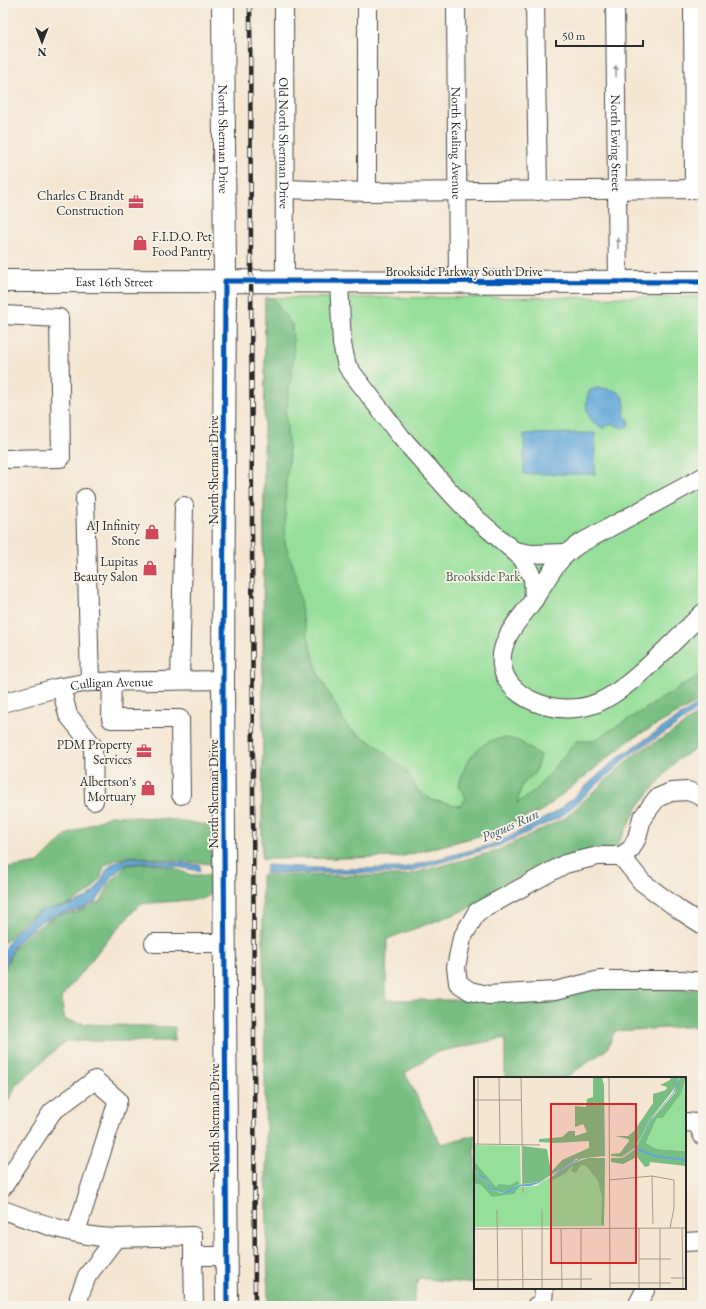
<svg xmlns="http://www.w3.org/2000/svg" width="706" height="1309" viewBox="0 0 706 1309" font-family="'EB Garamond',serif">
<rect width="100%" height="100%" fill="#f7f3e8"/>
<filter id="ink" filterUnits="userSpaceOnUse"><feTurbulence type="fractalNoise" baseFrequency=".025" numOctaves="2"/><feDisplacementMap in="SourceGraphic" scale="8" xChannelSelector="R" yChannelSelector="G"/><feConvolveMatrix kernelMatrix="1 2 1 2 8 2 1 2 1" color-interpolation-filters="sRGB"/></filter>
<filter id="wash" filterUnits="userSpaceOnUse"><feTurbulence type="fractalNoise" baseFrequency=".012" numOctaves="4" result="noise"/><feDisplacementMap in="SourceGraphic" scale="16" xChannelSelector="R" yChannelSelector="G"/><feGaussianBlur stdDeviation="0.9" result="paint"/><feColorMatrix in="noise" values="0 0 0 0 0 0 0 0 0 0 0 0 0 0 0 0 0 1.4 0 .05"/><feComposite in="paint" operator="in"/></filter>
<g filter="url(#wash)">
<rect width="100%" height="100%" fill="#f5e6d2"/>
<path fill="#95df9a" stroke="#608562" d="M 703,297 L 703,699 L 631,739 L 543,810 L 482,835 L 399,857 L 262,859 L 265,298 Z"/>
<path fill="#78be82" stroke="#527456" d="M 265,298 L 273,298 L 292,325 L 294,355 L 286,412 L 289,457 L 286,484 L 285,543 L 296,574 L 302,614 L 318,673 L 348,728 L 376,745 L 406,771 L 418,791 L 432,800 L 460,806 L 466,798 L 459,786 C 464,759 485,731 516,740 C 524,743 532,751 540,755 L 535,773 L 522,785 L 517,803 L 535,791 L 576,741 L 593,741 L 703,673 L 703,699 L 631,739 L 543,810 L 482,835 L 399,857 L 262,859 Z
M 703,710 L 703,744 L 677,760 L 639,805 L 616,848 L 471,908 L 387,939 L 386,1000 L 543,1000 L 582,988 L 703,990 L 703,1026 L 615,1031 L 607,1049 L 565,1078 L 505,1078 L 505,1038 L 437,1052 L 405,1073 L 441,1144 L 475,1135 L 475,1284 L 418,1278 L 413,1306 L 268,1306 L 262,875 L 404,876 L 496,851 L 565,818 L 635,754 L 676,730 Z
M 112,815 L 177,820 L 212,826 L 211,864 L 132,856 L 115,860 L 104,866 L 101,877 L 90,892 L 70,904 L 37,912 L 26,919 L 5,942 L 3,942 L 3,869 L 38,863 L 66,835 Z
M 150,863 L 173,868 L 191,875 L 211,875 L 210,895 L 201,899 L 140,904 L 105,943 L 61,998 L 65,1020 L 87,1024 L 175,1027 L 174,1041 L 66,1041 L 16,1085 L 3,1111 L 3,974 L 15,946 L 46,921 L 59,915 L 78,912 L 101,901 L 110,883 L 127,865 Z"/>
<path fill="#63a7d8" stroke="#476982" d="M 597,388 C 616,388 629,393 624,415 L 629,420 L 628,426 C 619,432 614,418 604,428 C 587,423 582,405 590,390 Z
M 595,433 L 595,474 L 524,474 L 524,434 Z
M 703,701 L 703,706 L 671,729 L 632,753 L 562,816 L 501,845 L 404,873 L 265,873 L 266,865 L 334,869 L 403,868 L 490,845 L 507,838 L 558,811 L 620,756 Z
M 133,857 L 200,865 L 200,871 L 150,862 L 127,864 L 112,876 L 97,901 L 79,910 L 58,914 L 42,921 L 14,945 L 3,971 C 3,965 1,956 4,950 C 8,938 30,915 42,911 C 59,906 78,906 91,894 C 112,874 96,865 133,857 Z"/>
</g>
<g filter="url(#ink)">
<g fill="none" stroke-linecap="round" stroke-linejoin="round">
<g stroke="#494744" stroke-width="20">
<g id="minor">
<path id="s1" d="M 284,3 L 285,282"/>
<path d="M 367,3 L 367,192"/>
<path id="s2" d="M 456,3 L 458,282"/>
<path d="M 535,3 L 538,191"/>
<path id="s3" d="M 615,3 L 618,282"/>
<path d="M 693,3 L 694,189"/>
<path d="M 285,189 L 367,192 L 703,189"/>
<path d="M 339,282 L 342,344 L 347,366 L 401,437 L 452,494 L 471,514 L 522,558 L 533,578 L 534,600"/>
<path d="M 3,315 L 59,318 L 61,458 L 3,459"/>
<path d="M 703,477 L 579,544 C 555,560 549,576 534,599 C 526,612 514,623 508,636 C 493,666 506,690 535,702 C 554,710 577,711 597,703 C 631,689 675,639 703,613"/>
<path d="M 85,498 L 90,682"/>
<path d="M 515,551 L 532,554 L 565,553"/>
<path d="M 180,680 L 184,506"/>
<path d="M 112,681 L 111,719 L 180,719 L 181,795"/>
<path d="M 61,687 L 68,715 L 93,746 L 94,801"/>
<path id="s4" d="M 3,703 L 56,688 L 90,682 L 223,680"/>
<path d="M 703,798 L 701,796 L 688,791 L 671,792 L 657,798 L 642,818 L 637,838 L 631,849 L 621,856 L 598,856 L 565,864 L 477,912 L 462,938 L 456,967 L 458,983 L 470,991 L 488,995 L 555,991 L 600,980 L 682,980 L 703,982"/>
<path d="M 621,856 L 642,882 L 681,911 L 703,925"/>
<path d="M 154,943 L 225,943"/>
<path d="M 685,1122 L 697,1123 L 703,1136"/>
<path d="M 3,1187 L 52,1112 L 95,1080 L 118,1100 L 76,1232"/>
<path d="M 3,1210 C 39,1223 77,1237 116,1238"/>
<path d="M 685,1242 L 703,1241"/>
<path d="M 80,1306 L 79,1297 L 87,1276 L 116,1238 L 193,1236 L 193,1256"/>
<path d="M 194,1306 L 193,1256 L 226,1256"/>
<path d="M 536,1306 L 543,1303 L 544,1288"/>
<path d="M 637,1306 L 646,1288"/>
</g>
</g>
<g stroke="#494744" stroke-width="24">
<g id="major">
<path id="s5" d="M 223,3 L 225,281 L 223,680 L 227,1306"/>
<path id="s6" d="M 3,281 L 703,282"/>
</g>
</g>
<use href="#minor" stroke="#fff" stroke-width="18"/>
<use href="#major" stroke="#fff" stroke-width="22"/>
<g stroke="#2b2b2b" stroke-width="4.5">
<path id="rail" d="M 250,3 L 255,1306"/>
</g>
<use href="#rail" stroke="#f7f3e8" stroke-width="3" stroke-dasharray="9" stroke-linecap="butt"/>
<g stroke="#f7f3e8" stroke-width="8">
<path id="cycleway" d="M 227,1306 L 223,680 L 225,281 L 703,282"/>
</g>
<use href="#cycleway" stroke="#0057b8" stroke-width="5"/>
</g>
<defs><path id="oneway-solid" d="M-6-.8H1V-3.2L6.5 0L1 3.2V.8H-6Z"/></defs>
<g fill="#a0a0a0">
<use href="#oneway-solid" transform="translate(616 71) rotate(-91)"/>
<use href="#oneway-solid" transform="translate(618 243) rotate(-90)"/>
</g>
</g>
<defs>
<g id="office-bare" transform="scale(1.2)"><path d="M-6-3h4V-5.5h4V-3h4V5H-6ZM-1-4.5V-3h2v-1.5ZM-6 0V1H6V0Z" fill="#d1495b" stroke="#f7f3e8" stroke-width="2.5" paint-order="stroke"/></g>
<g id="shop-bare" transform="scale(1.2)"><path d="M-5-2.5h2.3a2.7 3.5 0 0 1 5.4 0H5L5.5 6h-11ZM-1.5-2.5h3a1.5 2.3 0 0 0-3 0Z" fill="#d1495b" stroke="#f7f3e8" stroke-width="2.5" paint-order="stroke"/></g>
</defs>
<g fill-rule="evenodd">
<use href="#office-bare" x="136" y="202"/>
<use href="#shop-bare" x="140" y="243"/>
<use href="#shop-bare" x="152" y="532"/>
<use href="#shop-bare" x="150" y="568"/>
<use href="#office-bare" x="144" y="751"/>
<use href="#shop-bare" x="148" y="788"/>
</g>
<g text-anchor="middle" dominant-baseline="central" stroke-width="3.5" stroke-linejoin="round" paint-order="stroke">
<g font-size="13" fill="#2b2b2b" stroke="#f7f3e8">
<text stroke="none"><textPath href="#s5" startOffset="136">North Sherman Drive</textPath></text>
<text stroke="none"><textPath href="#s1" startOffset="140">Old North Sherman Drive</textPath></text>
<text stroke="none"><textPath href="#s2" startOffset="140">North Kealing Avenue</textPath></text>
<text stroke="none"><textPath href="#s3" startOffset="140">North Ewing Street</textPath></text>
<text x="464" y="271">Brookside Parkway South Drive</text>
<text stroke="none"><textPath href="#s6" startOffset="111">East 16th Street</textPath></text>
<text transform="translate(213 470) rotate(-90)">North Sherman Drive</text>
<text stroke="none"><textPath href="#s4" startOffset="111">Culligan Avenue</textPath></text>
<text transform="translate(213 794) rotate(-90)">North Sherman Drive</text>
<text transform="translate(214 1118) rotate(-90)">North Sherman Drive</text>
</g>
<g font-size="13" fill="#2b2b2b" stroke="#f7f3e8" text-anchor="end">
<text x="124" y="195">Charles C Brandt<tspan x="124" dy="15">Construction</tspan></text>
<text x="152" y="236" text-anchor="start">F.I.D.O. Pet<tspan x="152" dy="15">Food Pantry</tspan></text>
<text x="140" y="525">AJ Infinity<tspan x="140" dy="15">Stone</tspan></text>
<text x="138" y="561">Lupitas<tspan x="138" dy="15">Beauty Salon</tspan></text>
<text x="132" y="744">PDM Property<tspan x="132" dy="15">Services</tspan></text>
<text x="136" y="781">Albertson's<tspan x="136" dy="15">Mortuary</tspan></text>
</g>
<g font-size="13" fill="#465847" stroke="#f7f3e8">
<text x="483" y="576">Brookside Park</text>
</g>
<g font-size="14" font-style="italic" fill="#3f5668" stroke="#f7f3e8">
<text transform="translate(510 825) rotate(-24)">Pogues Run</text>
</g>
</g>
<g transform="translate(474 1077)">
<rect width="212" height="212" fill="#f5e6d2"/>
<path d="M 212,0 L 212,74 L 183,72 L 172,66 L 183,41 L 189,41 L 207,17 ZM 0,68 L 46,69 L 47,110 L 62,109 L 104,84 L 131,81 L 130,149 L 0,150 Z" fill="#95df9a"/>
<path d="M 119,0 L 128,0 L 130,8 L 131,79 L 102,82 L 66,105 L 49,107 L 49,69 L 73,72 L 77,95 L 88,83 L 115,71 L 115,64 L 81,66 L 65,65 L 65,62 L 88,60 L 95,54 L 101,54 L 101,59 L 113,55 L 109,47 L 101,50 L 101,29 L 112,30 L 113,22 L 119,20 ZM 197,0 L 205,0 L 203,8 L 175,44 L 161,71 L 147,80 L 137,79 L 137,77 L 146,76 L 155,64 L 154,62 L 141,59 L 154,59 L 160,54 L 179,26 L 179,17 L 192,13 L 193,10 L 186,8 L 196,3 ZM 206,0 L 212,0 L 207,17 L 189,41 L 183,41 L 172,66 L 183,72 L 212,74 L 212,91 L 212,89 L 176,85 L 175,89 L 171,90 L 163,80 L 149,87 L 137,85 L 137,81 L 149,81 L 161,72 L 177,43 L 201,16 ZM 114,81 L 131,81 L 130,149 L 127,146 L 128,120 L 124,104 L 112,89 L 107,88 L 102,96 L 97,94 L 99,88 L 92,96 L 77,104 L 75,102 L 96,87 ZM 0,84 L 22,110 L 25,107 L 36,108 L 44,104 L 45,107 L 33,115 L 18,112 L 14,104 L 0,93 ZM 0,95 L 13,106 L 15,112 L 26,116 L 35,116 L 46,109 L 40,117 L 18,120 L 7,108 L 0,106 Z" fill="#78be82"/>
<path d="M 206,0 L 204,9 L 200,16 L 179,40 L 161,71 L 148,81 L 138,81 L 147,81 L 161,71 L 176,43 L 199,16 ZM 113,80 L 95,87 L 85,95 L 68,105 L 56,109 L 46,109 L 35,116 L 31,116 L 15,112 L 13,105 L 0,95 L 9,99 L 14,105 L 17,111 L 31,115 L 45,108 L 67,105 L 78,99 L 94,86 L 102,83 L 113,80 L 130,80 Z" fill="#63a7d8"/>
<path fill="none" stroke="#63a7d8" stroke-width="2" d="M 161,71 L 181,79 L 212,83"/>
<path fill="none" stroke="#a49b8f" stroke-width="1" d="M 4,0 L 4,67M 25,0 L 26,67M 47,0 L 49,116M 135,0 L 136,212M 0,23 L 47,23M 0,67 L 66,68M 178,99 L 179,147M 135,103 L 178,99 L 200,103 L 200,131 L 196,151M 68,132 L 68,212M 23,133 L 24,212M 87,151 L 88,212M 165,151 L 165,212M 186,151 L 186,212M 208,151 L 209,212M 0,152 L 212,151M 48,152 L 49,212M 107,152 L 107,212M 165,182 L 197,182M 197,201 L 212,201M 0,203 L 118,202M 136,206 L 197,206"/>
<path fill="#d62828" fill-opacity="0.15" stroke="#d62828" stroke-width="2" d="M 77,27 L 162,27 L 162,186 L 77,186 Z"/>
<rect width="212" height="212" fill="none" stroke="#2b2b2b" stroke-width="2"/>
</g>
<rect width="706" height="1309" fill="none" stroke="#f7f3e8" stroke-width="16"/>
<g transform="translate(42 42) rotate(180)" stroke="#f7f3e8" stroke-width="3" paint-order="stroke">
<path d="M0-3L7 15L0 10L-7 15Z" fill="#2b2b2b"/>
<text y="-6" font-size="11" font-weight="bold" text-anchor="middle" fill="#2b2b2b">N</text>
</g>
<path d="M556 40v6h87v-6" fill="none" stroke="#2b2b2b" stroke-width="2"/>
<text x="562" y="40" font-size="12" fill="#2b2b2b" stroke="#f7f3e8" stroke-width="3" paint-order="stroke">50 m</text>
</svg>
